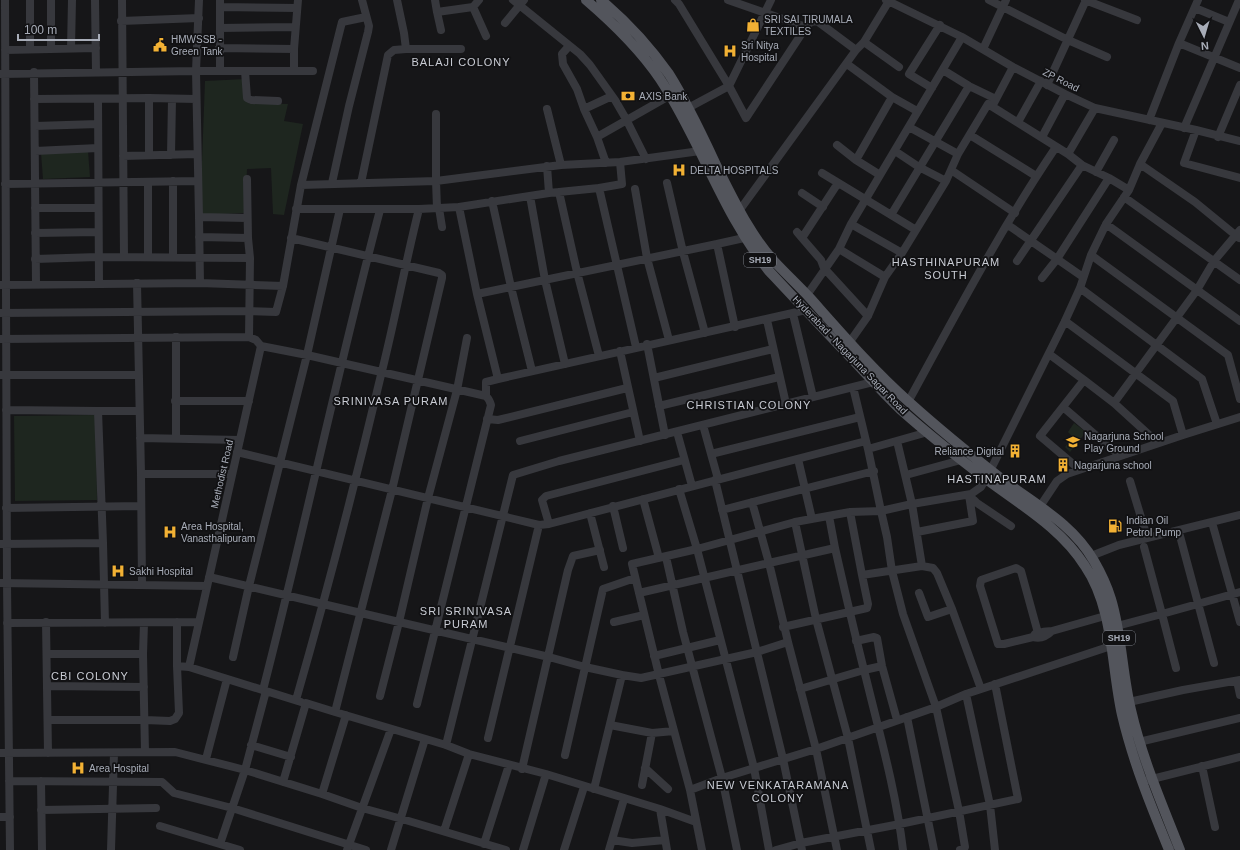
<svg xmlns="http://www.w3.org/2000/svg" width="1240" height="850" viewBox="0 0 1240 850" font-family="Helvetica,sans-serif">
<rect width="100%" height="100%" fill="#161618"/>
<path fill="#1e261f" d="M 246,79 L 249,104 L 288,104 L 284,121 L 303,124 L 284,215 L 273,214 L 271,168 L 247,169 L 245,213 L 200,215 L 205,81 Z
M 88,151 L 90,177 L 43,179 L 41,153 Z
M 96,415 L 97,500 L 15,501 L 14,416 Z
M 1074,423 L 1086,432 L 1070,452 L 1065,447 L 1073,437 L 1068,432 Z"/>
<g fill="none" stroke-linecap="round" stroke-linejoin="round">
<path stroke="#37383d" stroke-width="8" d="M 5,0 L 7,583 L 10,850
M 95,0 L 96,72
M 122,0 L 124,257
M 199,0 L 196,71 L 199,217 L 247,218
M 435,0 L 437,12 L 473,7 L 479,0
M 513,0 L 580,54 L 590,65 L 615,100 L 626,119 L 646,159
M 675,0 L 679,4 L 729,86 L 746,118 L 806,27 L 811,22 L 817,21 L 856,50
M 728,0 L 806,27
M 886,0 L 962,37 L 1013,67 L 1065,94 L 1095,108 L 1196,130 L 1240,141
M 989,0 L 1068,40 L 1107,57
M 1085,0 L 1137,20
M 220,7 L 297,8
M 473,7 L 486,36
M 1195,8 L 1229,22
M 437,12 L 441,30
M 121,21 L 199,18
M 505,23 L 524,0
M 220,28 L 295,27
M 864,42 L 899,67
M 1179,43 L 1240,68
M 569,46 L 562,54 L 563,64 L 577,89 L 584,109 L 597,137 L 606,163
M 71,48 L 72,0
M 219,48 L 294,49
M 30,49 L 30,0
M 51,49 L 51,0
M 406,49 L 461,49
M 983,49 L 1006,0
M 5,50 L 96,48
M 847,64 L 892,97 L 917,111
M 943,70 L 969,86 L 996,99
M 220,71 L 220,0
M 245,71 L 247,98 L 251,100 L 278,101
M 294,71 L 294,49 L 298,0
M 34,72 L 36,284
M 1,74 L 196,71 L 313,71
M 1047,85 L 1086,0
M 932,88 L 909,74 L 940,25
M 34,99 L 149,98 L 196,99
M 98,99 L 99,284
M 994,103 L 1013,67
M 688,108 L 729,86 L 771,0
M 547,109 L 561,165
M 584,109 L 612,96
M 436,114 L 436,181 L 437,208
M 1149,120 L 1179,43 L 1198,0
M 1018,122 L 1041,81
M 35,126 L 98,124
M 909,127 L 958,154
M 1184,128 L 1239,0
M 1196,130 L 1184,163 L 1240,178
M 970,135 L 1036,176
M 597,137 L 669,96
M 1042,137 L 1065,94
M 1218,137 L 1240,85
M 837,145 L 856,160 L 880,175
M 35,151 L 98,148
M 895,151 L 919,167 L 946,181
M 1068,154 L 1095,108
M 149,155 L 149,98
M 171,155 L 172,99
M 123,156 L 197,154
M 856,160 L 892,97
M 1140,164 L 1195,202 L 1239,238
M 547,166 L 549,193
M 951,170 L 1015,213
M 1096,172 L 1114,140
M 822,173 L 916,230
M 247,179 L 248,238 L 250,258 L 249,337
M 148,182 L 148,257
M 332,183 L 349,106 L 368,32 L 369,26 L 362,0
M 361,183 L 388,55 L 394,50 L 406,49 L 404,33 L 397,0
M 667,183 L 683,252 L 705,333
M 5,184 L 198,181
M 301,185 L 436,181 L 561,165 L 620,162 L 700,151
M 599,188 L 636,347
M 635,189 L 647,258 L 669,340
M 559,192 L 577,272 L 599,356
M 802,193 L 823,207
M 530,196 L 545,280 L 565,364
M 1124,197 L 1240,280
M 492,201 L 511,287 L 532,371
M 459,207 L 477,294 L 498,379 L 806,310
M 35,208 L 98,208
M 439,208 L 442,227
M 296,209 L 419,209 L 459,207 L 549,193 L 599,188 L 622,184 L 620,162
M 739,211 L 856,50 L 864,42 L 889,1
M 891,215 L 969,86
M 199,217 L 200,283
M 851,224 L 902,253
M 1106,224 L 1240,321
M 1008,225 L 1083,277
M 797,232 L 802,238 L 838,183
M 35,233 L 98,232
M 199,237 L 248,238
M 802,238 L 821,260 L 824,268 L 868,316
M 839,249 L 885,277
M 1091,255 L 1228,355 L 1240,399
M 173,257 L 173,181
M 35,259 L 98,257 L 250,258
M 1017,261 L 1082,165
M 1042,278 L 1057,259 L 1109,178
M 137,283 L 141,474 L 142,585
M 1,285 L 200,283 L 283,286
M 1080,288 L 1202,379 L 1217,424
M 477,294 L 717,244
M 807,295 L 839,249 L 851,224 L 962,37
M 0,313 L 249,311 L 276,312 L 283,286 L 301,185 L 342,22 L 366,17
M 793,314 L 813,397
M 767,320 L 786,404
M 1065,321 L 1173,401 L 1183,435
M 735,327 L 717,244 L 744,238
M 0,339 L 249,337 L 256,340 L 261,346 L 307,355 L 486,396 C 489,399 490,401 491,405 L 417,704
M 849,343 L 868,316 L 885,277 L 902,253 L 946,181 L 958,154 L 988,104 L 1068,154 L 1082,165 L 1109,178 L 1129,190
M 647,344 L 665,435
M 620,351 L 640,441
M 1049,354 L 1084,380
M 1,375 L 139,375
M 654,378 L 773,349
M 853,387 L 866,441
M 486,396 L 486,382 L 498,379
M 175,401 L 249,401
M 908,402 C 955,316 1001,228 1056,147
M 1114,403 L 1197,290 L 1214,261 L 1240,230
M 659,406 L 779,377
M 1063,407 L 1120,456
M 98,411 L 139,411
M 487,419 L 498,420 L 627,388
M 703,425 L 711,454
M 677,432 L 692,486
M 140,438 L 240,440
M 176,438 L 176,337
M 520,441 L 633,412
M 897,441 L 912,504 L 922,566
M 237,452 L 539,525 L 549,524 L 866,441 L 868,449 L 928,432
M 798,459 L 812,519
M 1079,469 L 1040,436 L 1084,380 L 1114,403 L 1158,443
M 141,474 L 232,474
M 906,475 L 961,460
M 718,479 L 711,454 L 860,417
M 715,480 L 783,759 L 802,850
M 1130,481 L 1147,537
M 679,489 L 697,549 L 754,768 L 769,850
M 971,494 L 972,498 L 977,503 L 1011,526
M 643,499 L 659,558
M 1041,505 L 1057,481 L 1067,474 L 1183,435 L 1240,417
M 613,506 L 623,548
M 6,508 L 141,506
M 722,510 L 874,471
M 850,512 L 862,575 L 922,566 L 933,568 L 937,573 L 952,609 L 981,689
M 590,513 L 604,567
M 829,516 L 835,548
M 795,522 L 816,619 L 848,738 L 871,850
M 549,524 L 542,500 L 546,496 L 684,460
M 1213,526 L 1240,622
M 917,532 L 973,521 L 969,495
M 1180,536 L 1214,663
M 103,543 L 105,623
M 0,544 L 103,543 L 98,411 L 6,410
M 1144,547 L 1162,614 L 1240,592
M 1091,556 L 1119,545 L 1240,515
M 666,557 L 683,632 L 722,778 L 737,850
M 209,577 L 399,622 L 549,657 L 585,667 L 622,675 L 641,678 L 757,652 L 788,642 L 816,749 L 837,850
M 0,583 L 207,586
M 639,593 L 769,563 L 752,502
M 919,593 L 928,617 L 952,609
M 46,622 L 48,753
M 614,622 L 644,615
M 7,623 L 199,622
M 144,623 L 143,654 L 145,752
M 1117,626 L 1162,614 L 1176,668
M 783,627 L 867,608 L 868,604 L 862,575
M 1052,631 L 1105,616
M 1033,637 L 1035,634 C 1041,632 1046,631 1052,631 C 1047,636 1040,639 1033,637 L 1004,644 L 998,644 L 980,586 L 981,580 L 1016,568 L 1021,571 L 1038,633
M 856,641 L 874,637 L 877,638 L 882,666 L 897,720
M 788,642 L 769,563 L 835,548 C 845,592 855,635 866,678 C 880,735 896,792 903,850
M 47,654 L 143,654
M 654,656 L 720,640
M 233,657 L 249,586 L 307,355 L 340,209
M 177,666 L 189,667 L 301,702
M 189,667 L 261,346
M 1237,681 L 1240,695
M 47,686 L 144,687
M 800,689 L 864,670 L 882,666
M 263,690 C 304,531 338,369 380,210
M 966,694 L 990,805 L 995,850
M 380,696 L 399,622 L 428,498 L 457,390 L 467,338
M 296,700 C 327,592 355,484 381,375 C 395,320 405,264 419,209
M 1129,702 L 1183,690 L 1240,680
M 335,712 L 446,745 L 469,754 L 546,774 L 660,809 L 667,850
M 907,717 L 934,850
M 48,720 L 145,720 L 170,721 L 175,719 L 179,713 L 177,666 L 177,622
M 610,725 L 652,733 L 674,731
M 488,738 L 539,525
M 1139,742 L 1240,718
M 251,745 L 291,757
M 446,745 L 513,475 L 559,461 L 873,382
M 0,753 L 175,752 L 245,770 L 322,794 L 362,808 L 402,819 L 506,850
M 565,755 L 603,589 L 635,578
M 206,759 L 227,679
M 1202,766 L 1215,827
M 645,768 L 668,789
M 522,769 L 568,570 L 573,556 L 600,550
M 1148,780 L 1240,757
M 9,781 L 162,782 L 174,793 L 232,808 L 366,850
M 41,781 L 42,850
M 283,782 L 306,703 L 335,712 L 392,490 L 442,278 L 442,275 L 439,273 L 291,238
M 642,785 L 652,733
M 594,789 L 622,675
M 690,790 L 722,778 L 816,749 L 936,707 L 966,694 L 1111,646
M 322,794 L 346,715
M 660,809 L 696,822
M 41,810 L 156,808
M 0,817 L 10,817
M 160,826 L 240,850
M 444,831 L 469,754
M 612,840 L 632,843 L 665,840
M 220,844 L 245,770 L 266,691
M 484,844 L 509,765
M 111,850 L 114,753
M 347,850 L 391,729
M 391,850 L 425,739
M 523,850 L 546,774
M 564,850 L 584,787
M 609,850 L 624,799
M 702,850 L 690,790 L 659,675 L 632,564 L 697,549 L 795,522 L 850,512 L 881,511 L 868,449
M 776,850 L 801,843 L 900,824 L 1018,799 L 995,684
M 960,850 L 964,849 L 965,847 L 959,811 L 936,707 L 903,614 L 892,571 L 887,537 L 881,511 L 912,504 L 971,494 L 981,487 L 986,479 L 1065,321 L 1080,288 L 1091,255 L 1106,224 L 1129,190 L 1140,164 L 1162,123"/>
<path stroke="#53555c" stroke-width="10" d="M 586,0 C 614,24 639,48 660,79 C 701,141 722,213 769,271 C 798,302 826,332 855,362 C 870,378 885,395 901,410 C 928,434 957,457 986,479 C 1022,506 1061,528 1085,566 C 1114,609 1111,666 1122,715 C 1133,762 1151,806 1169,850
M 601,0 C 626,21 650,47 669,74 C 688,104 703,137 718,169 C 734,200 749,233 773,260 C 785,273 798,285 810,298 C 842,334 873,370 909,402 C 939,429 971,455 1003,480 C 1036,505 1073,524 1094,561 C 1101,573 1107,586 1111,599 C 1122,635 1122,673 1131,710 C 1142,758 1162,804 1180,850"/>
</g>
<defs>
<g id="shop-bare" transform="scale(1.08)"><path d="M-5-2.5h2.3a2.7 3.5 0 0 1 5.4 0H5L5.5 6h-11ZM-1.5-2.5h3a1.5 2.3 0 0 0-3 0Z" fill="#f2b134" stroke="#111113" stroke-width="2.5" paint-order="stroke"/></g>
<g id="civic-bare" transform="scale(1.08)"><path d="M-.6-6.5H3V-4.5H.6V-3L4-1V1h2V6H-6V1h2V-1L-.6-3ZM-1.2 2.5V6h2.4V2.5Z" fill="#f2b134" stroke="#111113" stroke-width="2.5" paint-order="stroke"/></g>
<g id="hospital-bare" transform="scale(1.08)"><path d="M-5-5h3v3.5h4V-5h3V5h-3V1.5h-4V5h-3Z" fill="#f2b134" stroke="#111113" stroke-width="2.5" paint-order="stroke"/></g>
<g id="bank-bare" transform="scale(1.08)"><path d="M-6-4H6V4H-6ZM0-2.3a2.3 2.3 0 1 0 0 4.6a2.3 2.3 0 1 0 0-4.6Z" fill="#f2b134" stroke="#111113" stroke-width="2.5" paint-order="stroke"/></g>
<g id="school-bare" transform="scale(1.08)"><path d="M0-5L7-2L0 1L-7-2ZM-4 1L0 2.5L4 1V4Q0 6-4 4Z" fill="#f2b134" stroke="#111113" stroke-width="2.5" paint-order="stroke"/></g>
<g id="building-bare" transform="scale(1.08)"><path d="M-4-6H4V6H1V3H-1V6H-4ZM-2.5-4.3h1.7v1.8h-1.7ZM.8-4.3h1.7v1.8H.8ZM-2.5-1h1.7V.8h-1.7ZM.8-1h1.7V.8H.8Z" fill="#f2b134" stroke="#111113" stroke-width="2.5" paint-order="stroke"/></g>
<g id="fuel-bare" transform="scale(1.08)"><path d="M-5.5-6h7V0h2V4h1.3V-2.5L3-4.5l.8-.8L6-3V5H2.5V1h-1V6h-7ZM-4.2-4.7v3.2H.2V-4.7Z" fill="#f2b134" stroke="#111113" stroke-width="2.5" paint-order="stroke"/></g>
</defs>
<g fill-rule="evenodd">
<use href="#shop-bare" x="753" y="25"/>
<use href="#civic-bare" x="160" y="45"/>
<use href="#hospital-bare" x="730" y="51"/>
<use href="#bank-bare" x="628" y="96"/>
<use href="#hospital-bare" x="679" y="170"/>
<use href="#school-bare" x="1073" y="442"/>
<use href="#building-bare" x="1015" y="451"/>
<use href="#building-bare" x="1063" y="465"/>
<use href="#fuel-bare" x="1115" y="526"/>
<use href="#hospital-bare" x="170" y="532"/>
<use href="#hospital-bare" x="118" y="571"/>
<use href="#hospital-bare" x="78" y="768"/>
</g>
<g text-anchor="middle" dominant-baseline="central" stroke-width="3.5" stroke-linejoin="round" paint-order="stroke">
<g fill="#111113" stroke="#7b7e86" stroke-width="1">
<rect x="744" y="253" width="32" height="14" rx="3"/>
<rect x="1103" y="631" width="32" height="14" rx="3"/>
</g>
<g font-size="9" font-weight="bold" fill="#a8adb8">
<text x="760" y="260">SH19</text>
<text x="1119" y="638">SH19</text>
</g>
<g font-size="10" fill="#a8adb8" stroke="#111113" text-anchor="start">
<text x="764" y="19">SRI SAI TIRUMALA<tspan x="764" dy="12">TEXTILES</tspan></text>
<text x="171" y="39">HMWSSB -<tspan x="171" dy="12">Green Tank</tspan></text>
<text x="741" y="45">Sri Nitya<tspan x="741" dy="12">Hospital</tspan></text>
<text x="639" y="96">AXIS Bank</text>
<text x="690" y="170">DELTA HOSPITALS</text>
<text x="1084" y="436">Nagarjuna School<tspan x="1084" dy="12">Play Ground</tspan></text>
<text x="1004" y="451" text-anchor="end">Reliance Digital</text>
<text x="1074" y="465">Nagarjuna school</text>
<text x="1126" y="520">Indian Oil<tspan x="1126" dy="12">Petrol Pump</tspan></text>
<text x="181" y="526">Area Hospital,<tspan x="181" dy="12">Vanasthalipuram</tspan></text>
<text x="129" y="571">Sakhi Hospital</text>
<text x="89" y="768">Area Hospital</text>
</g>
<g font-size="10" fill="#a8adb8" stroke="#111113">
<text transform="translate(1061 80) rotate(27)">ZP Road</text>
<text transform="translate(850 355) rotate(46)">Hyderabad - Nagarjuna Sagar Road</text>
<text transform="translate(222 474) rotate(-77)">Methodist Road</text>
</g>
<g font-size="11" letter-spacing="1" fill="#c9ccd4" stroke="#111113">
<text x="461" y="62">BALAJI COLONY</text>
<text x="946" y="262">HASTHINAPURAM<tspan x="946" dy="13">SOUTH</tspan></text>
<text x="391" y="401">SRINIVASA PURAM</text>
<text x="749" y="405">CHRISTIAN COLONY</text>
<text x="997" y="479">HASTINAPURAM</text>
<text x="466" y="611">SRI SRINIVASA<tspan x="466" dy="13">PURAM</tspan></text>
<text x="90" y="676">CBI COLONY</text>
<text x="778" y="785">NEW VENKATARAMANA<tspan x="778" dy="13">COLONY</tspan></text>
</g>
</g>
<g transform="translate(1204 36) rotate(175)" stroke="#111113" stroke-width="3" paint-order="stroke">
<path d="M0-3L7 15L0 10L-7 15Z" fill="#a8adb8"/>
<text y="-6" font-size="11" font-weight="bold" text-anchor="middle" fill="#a8adb8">N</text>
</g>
<path d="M18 34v6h81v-6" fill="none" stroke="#a8adb8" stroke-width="2"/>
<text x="24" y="34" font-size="12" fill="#a8adb8" stroke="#111113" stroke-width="3" paint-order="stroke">100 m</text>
</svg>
